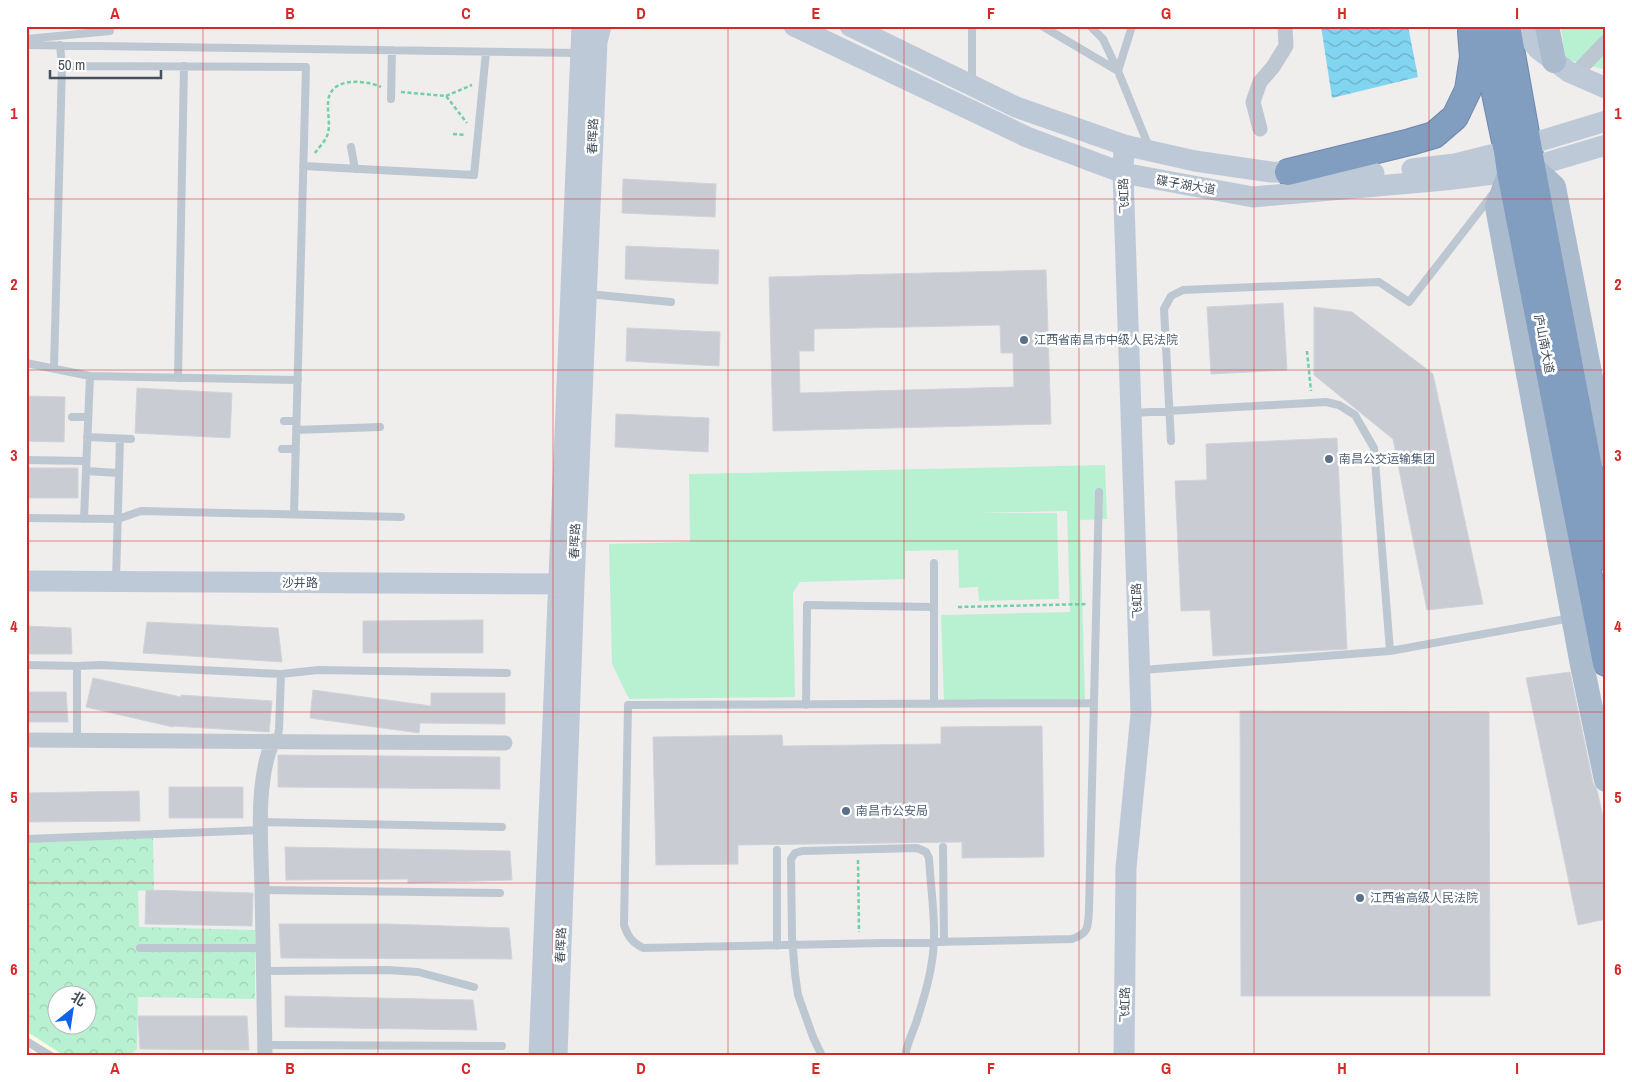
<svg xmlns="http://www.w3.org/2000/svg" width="1632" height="1082" viewBox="0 0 1632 1082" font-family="'Archivo Narrow','Noto Sans SC',sans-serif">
<defs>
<pattern id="park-crowns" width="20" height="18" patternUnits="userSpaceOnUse" patternTransform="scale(1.25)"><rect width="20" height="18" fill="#b8f1d1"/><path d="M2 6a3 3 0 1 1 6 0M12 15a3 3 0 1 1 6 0" fill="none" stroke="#9fd0b6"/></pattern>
<pattern id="water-waves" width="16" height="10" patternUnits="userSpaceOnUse" patternTransform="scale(1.25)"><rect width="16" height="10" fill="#82d5f1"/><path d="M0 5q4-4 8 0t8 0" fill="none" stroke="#6cafc6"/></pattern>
</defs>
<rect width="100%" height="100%" fill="#f0eded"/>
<path fill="#fdf7e5" d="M 26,1031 L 65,1056 L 26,1056 Z"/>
<path fill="#b8f1d1" d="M 1561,26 L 1606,26 L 1606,70 L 1565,59 Z
M 1105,465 L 1107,519 L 1080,520 L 1085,699 L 944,703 L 941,615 L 1070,612 L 1067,511 L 977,513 L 1057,513 L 1059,599 L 979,601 L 978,587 L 959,588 L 958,550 L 905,551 L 905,579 L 800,582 L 793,593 L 795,697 L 629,699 L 612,664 L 609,544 L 690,542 L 689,474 Z"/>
<path fill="url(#park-crowns)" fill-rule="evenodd" d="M 153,834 L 154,890 L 138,891 L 139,927 L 255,930 L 255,999 L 138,997 L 137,1049 L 128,1056 L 65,1056 L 26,1031 L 26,839 ZM 58,994 L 88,994 L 88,1024 L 58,1024 Z"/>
<path fill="url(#water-waves)" d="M 1321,26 L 1408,26 L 1418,77 L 1332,98 Z"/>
<path fill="#c9ccd3" stroke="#d1d3da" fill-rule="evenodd" d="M 623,179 L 716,184 L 715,217 L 622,213 Z
M 626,246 L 719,250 L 718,284 L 625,279 Z
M 1046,270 L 1051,424 L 773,431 L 769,277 ZM 1000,325 L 1001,353 L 1013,353 L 1014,387 L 800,393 L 799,351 L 814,351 L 814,329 Z
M 1283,303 L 1287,370 L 1211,374 L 1207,307 Z
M 1314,307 L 1352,312 L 1433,374 L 1483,604 L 1427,610 L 1393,439 L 1314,375 Z
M 627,328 L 720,332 L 719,366 L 626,361 Z
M 137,388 L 232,393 L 230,438 L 135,433 Z
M 26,396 L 65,397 L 64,442 L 26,441 Z
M 616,414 L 709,418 L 708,452 L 615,447 Z
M 1337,438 L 1347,649 L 1213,656 L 1210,610 L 1181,611 L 1175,481 L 1207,480 L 1206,444 Z
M 26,468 L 78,468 L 78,498 L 26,498 Z
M 483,620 L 483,653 L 363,653 L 363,621 Z
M 147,622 L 278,628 L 282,662 L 143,653 Z
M 26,626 L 71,628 L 72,654 L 26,654 Z
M 1570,672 L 1593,783 L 1597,790 L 1606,830 L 1606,919 L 1578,925 L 1526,678 Z
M 93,678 L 181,697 L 181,695 L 272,701 L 269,732 L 173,726 L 173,727 L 86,707 Z
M 313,690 L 431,706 L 431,693 L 505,693 L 505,724 L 420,723 L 419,733 L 310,718 Z
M 26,692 L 66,692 L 68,722 L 26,722 Z
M 1240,711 L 1489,712 L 1490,996 L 1241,996 Z
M 1042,726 L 1044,857 L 962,858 L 962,842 L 738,845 L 738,864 L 656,865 L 653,737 L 782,735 L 783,746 L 941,744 L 941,727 Z
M 278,755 L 500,757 L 500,789 L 278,787 Z
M 169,787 L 243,787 L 243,818 L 169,818 Z
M 139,791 L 140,821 L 26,822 L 26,793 Z
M 285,847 L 510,851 L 512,880 L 408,883 L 408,879 L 286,880 Z
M 146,890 L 253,893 L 252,926 L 145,924 Z
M 279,924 L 387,924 L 509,928 L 512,959 L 281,958 Z
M 285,996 L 473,1000 L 477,1030 L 285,1027 Z
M 138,1016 L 247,1016 L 249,1050 L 140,1049 Z"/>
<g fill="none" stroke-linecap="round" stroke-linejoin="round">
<g stroke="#6d88ac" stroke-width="28">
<path id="highway" d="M 1481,26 L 1507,151 L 1510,172 L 1606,663
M 1507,26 L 1532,167 L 1606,557
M 1288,172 L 1410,142 L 1434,135 L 1455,117 L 1468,90 L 1473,57 L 1471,32"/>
</g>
<path stroke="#6ed1a5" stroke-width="2.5" stroke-dasharray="4 2.5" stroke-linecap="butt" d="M 401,92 L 446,96 L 467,123
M 446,96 L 472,85
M 453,134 L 466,135
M 315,153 C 319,147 326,141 328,133 C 331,121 325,105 330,94 C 338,77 368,81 381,87
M 1307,351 L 1311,391
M 958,607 L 1087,604
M 858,860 L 859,932"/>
<path stroke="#bdc7d1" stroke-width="8" d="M 1042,26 L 1118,71 L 1149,147
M 1090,26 L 1103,39 L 1118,71
M 26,39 L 110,31
M 26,45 L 579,53
M 62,66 L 306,67 L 294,514
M 1118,71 L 1132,26
M 972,84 L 972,26
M 391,99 L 392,50
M 351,147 L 355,169
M 303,166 L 474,175 L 486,52
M 588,294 L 671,302
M 26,363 L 90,376 L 298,380
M 54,368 L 62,66 L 60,45
M 178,378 L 184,66
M 1133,413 L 1326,402 L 1339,405 L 1355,415 L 1374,448 L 1390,651
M 72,417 L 88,417
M 284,421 L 296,421
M 296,430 L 380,427
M 87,437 L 131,439
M 1171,441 L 1164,309 L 1171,296 L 1183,290 L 1379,282 L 1409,302 L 1492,195
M 282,449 L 296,449
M 26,460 L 86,461
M 86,471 L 119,473
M 26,518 L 118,519 L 141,511 L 401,517
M 84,519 L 90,376
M 934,563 L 934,704
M 116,579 L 120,439
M 26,665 L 77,666
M 1142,670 L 1390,651 L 1571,618
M 1094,703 L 628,705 L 624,925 C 628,937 632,942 643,948 L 1072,939 C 1089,933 1088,927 1089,910 L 1099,492
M 806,705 L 807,605 L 934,607
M 77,740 L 77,666 L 100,665 L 281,674 L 318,670 L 507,673
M 273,741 L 278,736 L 279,729 L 281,674
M 261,822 L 502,827
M 26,839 L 261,830
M 943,847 L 944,942
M 777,850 L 777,946
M 262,890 L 500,893
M 140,948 L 263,948
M 263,971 L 388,970 L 418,972 L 474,987
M 26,1041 L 51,1056
M 265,1045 L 502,1046
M 822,1056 L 813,1037 L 798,995 L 795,974 L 792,937 L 791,859 L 795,853 L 802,851 L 917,848 L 926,852 L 929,858 C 931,894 938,932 931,967 C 928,986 922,1004 916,1023 C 912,1034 907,1044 905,1056"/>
<path stroke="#bdc7d1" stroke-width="15" d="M 1580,69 L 1606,42
M 1260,129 L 1253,102 L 1260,82 L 1273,67 L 1286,46 L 1285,26
M 26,740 L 505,743
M 265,1056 C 264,1000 263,944 262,888 C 261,844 255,781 273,741"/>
<path stroke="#bec9d8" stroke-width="21" d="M 794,26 L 1027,137 L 1123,173 L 1253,197 L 1445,180 L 1510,172 L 1532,167 L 1606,145
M 850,26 L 1016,107 L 1124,145 L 1195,161 L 1271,172 L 1374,173
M 1520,26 L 1538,49 L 1569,72 L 1606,88
M 1124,145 L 1123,173 L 1141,714 L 1126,868 L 1124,1056
M 1412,169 L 1455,164 L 1507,151 L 1606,121
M 26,581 L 573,584
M 539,1056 L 582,26
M 557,1056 L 574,584 L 597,42 L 601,26"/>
<path stroke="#abbbce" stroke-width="24" d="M 1547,26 L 1554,61
M 1532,167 L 1554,187 L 1606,455
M 1510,172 L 1497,207 L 1582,665 L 1606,780"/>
<use href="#highway" stroke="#819dc0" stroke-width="26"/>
</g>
<path fill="none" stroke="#d62828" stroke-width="1" stroke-opacity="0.55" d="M 203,26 L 203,1056M 378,26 L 378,1056M 553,26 L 553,1056M 728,26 L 728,1056M 904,26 L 904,1056M 1079,26 L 1079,1056M 1254,26 L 1254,1056M 1429,26 L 1429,1056M 26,199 L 1606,199M 26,370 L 1606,370M 26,541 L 1606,541M 26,712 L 1606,712M 26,883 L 1606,883"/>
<g fill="#5c6f8a" stroke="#fff" stroke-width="2">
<circle cx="1024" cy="340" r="5"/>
<circle cx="1329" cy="459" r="5"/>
<circle cx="846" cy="811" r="5"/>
<circle cx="1360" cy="898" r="5"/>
</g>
<g text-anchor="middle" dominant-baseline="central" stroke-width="5" stroke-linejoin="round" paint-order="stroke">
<g font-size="12" fill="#44505c" stroke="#fff">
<text transform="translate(593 136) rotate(-88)">春晖路</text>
<text transform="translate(1186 185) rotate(10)">碟子湖大道</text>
<text transform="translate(1124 196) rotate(-92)">飞虹路</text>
<text transform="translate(1544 344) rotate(79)">庐山南大道</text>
<text transform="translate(575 541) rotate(-88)">春晖路</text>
<text x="300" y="583">沙井路</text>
<text transform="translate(1137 601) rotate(-92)">飞虹路</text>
<text transform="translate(561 945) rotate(-88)">春晖路</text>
<text transform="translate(1125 1005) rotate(-89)">飞虹路</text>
</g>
<g font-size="12" fill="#4e5e75" stroke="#fff" text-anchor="start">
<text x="1034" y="340">江西省南昌市中级人民法院</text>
<text x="1339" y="459">南昌公交运输集团</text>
<text x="856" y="811">南昌市公安局</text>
<text x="1370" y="898">江西省高级人民法院</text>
</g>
</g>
<rect width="1632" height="1082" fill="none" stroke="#ffffff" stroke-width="55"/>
<g transform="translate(72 1010) rotate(30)"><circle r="24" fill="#ffffff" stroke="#b4b9be"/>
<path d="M0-4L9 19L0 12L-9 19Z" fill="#0d63ea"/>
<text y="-8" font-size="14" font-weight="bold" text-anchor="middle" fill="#44505c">北</text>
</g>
<path d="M50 70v8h111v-8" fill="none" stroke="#44505c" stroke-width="2.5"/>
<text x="58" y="70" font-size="15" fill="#44505c" stroke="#ffffff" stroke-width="4" paint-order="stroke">50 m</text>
<rect x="28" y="28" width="1576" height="1026" fill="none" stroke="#d62828" stroke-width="2"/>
<g font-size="16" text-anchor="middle" font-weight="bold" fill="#d62828">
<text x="115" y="19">A</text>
<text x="290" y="19">B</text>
<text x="466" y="19">C</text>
<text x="641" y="19">D</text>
<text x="816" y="19">E</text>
<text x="991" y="19">F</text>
<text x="1166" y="19">G</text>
<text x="1342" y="19">H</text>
<text x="1517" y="19">I</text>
<text x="14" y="119">1</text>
<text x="1618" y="119">1</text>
<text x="14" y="290">2</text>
<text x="1618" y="290">2</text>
<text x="14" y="461">3</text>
<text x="1618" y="461">3</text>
<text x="14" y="632">4</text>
<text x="1618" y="632">4</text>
<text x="14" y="803">5</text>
<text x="1618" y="803">5</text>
<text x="14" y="975">6</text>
<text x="1618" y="975">6</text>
<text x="115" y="1074">A</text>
<text x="290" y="1074">B</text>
<text x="466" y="1074">C</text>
<text x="641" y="1074">D</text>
<text x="816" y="1074">E</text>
<text x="991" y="1074">F</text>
<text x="1166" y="1074">G</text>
<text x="1342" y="1074">H</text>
<text x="1517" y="1074">I</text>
</g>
</svg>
